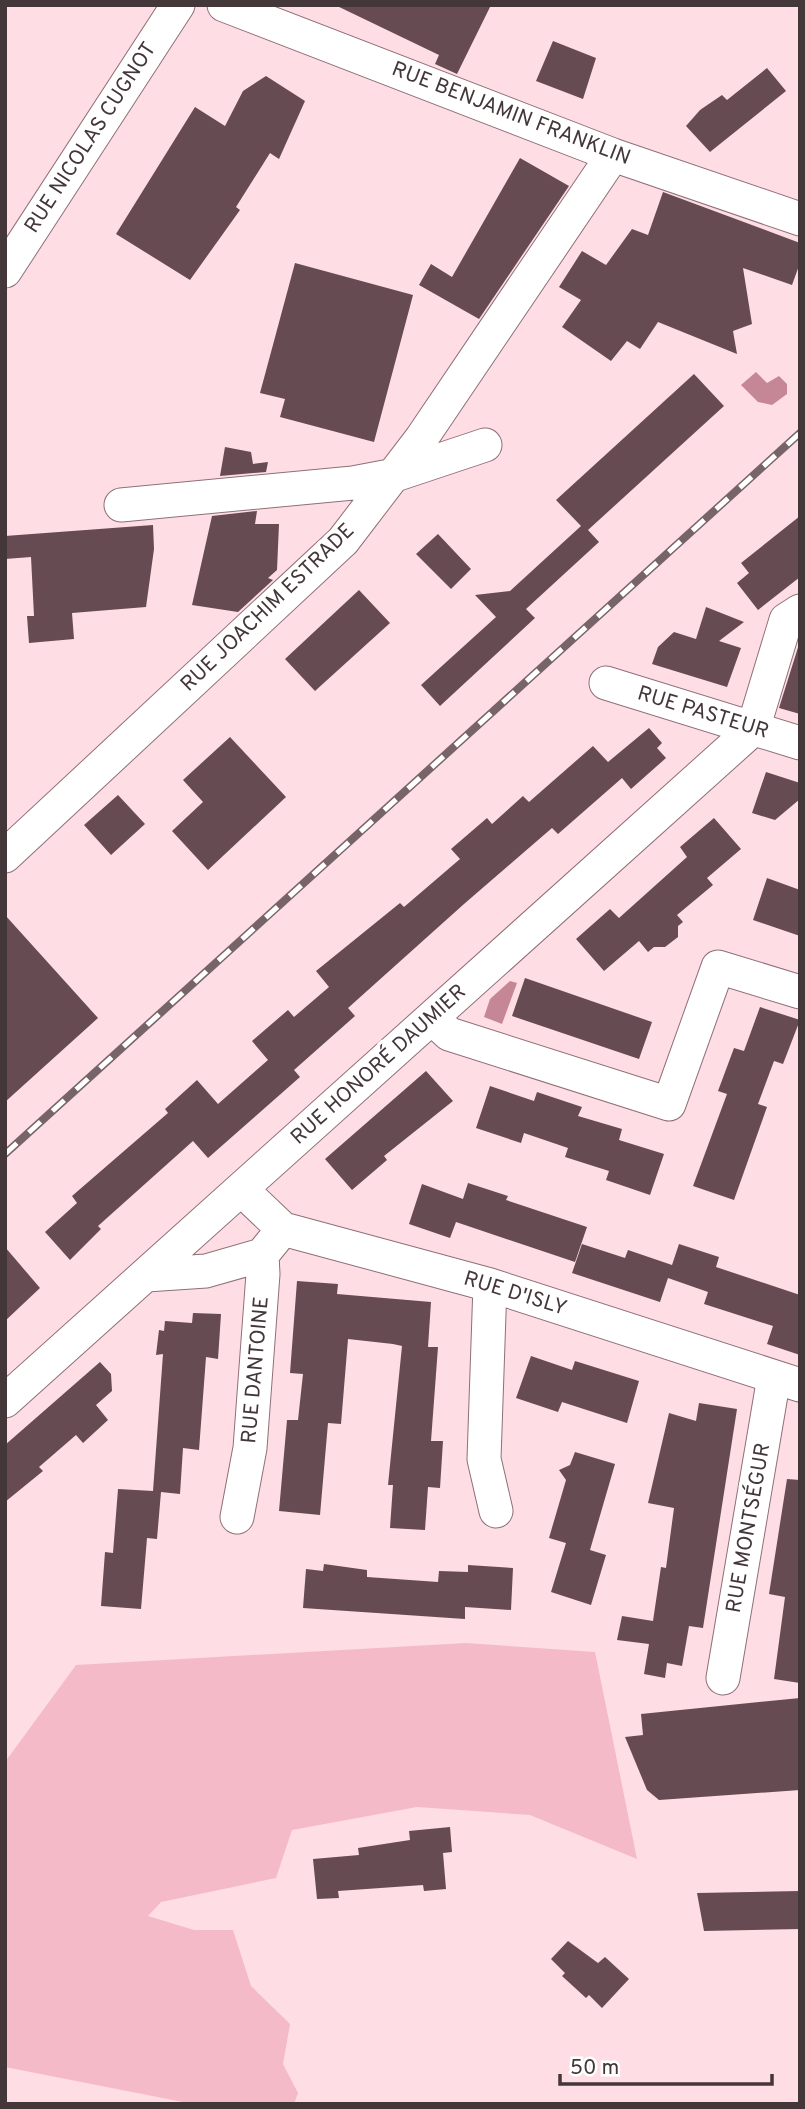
<svg xmlns="http://www.w3.org/2000/svg" width="805" height="2109" viewBox="0 0 805 2109" font-family="Overpass,sans-serif">
<rect width="100%" height="100%" fill="#fedde4"/>
<path fill="#f4bac8" d="M 466,1643 L 595,1652 L 637,1859 L 530,1815 L 417,1807 L 292,1830 L 276,1878 L 161,1902 L 148,1916 L 194,1930 L 233,1930 L 251,1986 L 290,2024 L 283,2064 L 298,2093 L 294,2104 L 193,2104 L 5,2067 L 5,1762 L 76,1665 Z"/>
<path fill="#c58696" d="M 756,372 L 767,383 L 779,376 L 787,384 L 787,394 L 772,405 L 758,402 L 741,385 Z
M 510,981 L 517,983 L 502,1024 L 484,1017 L 490,999 Z"/>
<path fill="#664b52" d="M 335,5 L 491,5 L 457,74 L 435,64 L 439,55 Z
M 553,41 L 596,58 L 583,99 L 536,81 Z
M 767,68 L 786,91 L 710,152 L 686,126 L 700,110 L 722,95 L 727,100 Z
M 266,76 L 305,101 L 279,159 L 270,153 L 236,207 L 240,210 L 190,280 L 116,234 L 195,107 L 225,126 L 243,91 Z
M 520,158 L 569,186 L 479,319 L 419,285 L 431,264 L 452,277 Z
M 663,192 L 800,243 L 800,263 L 792,285 L 743,268 L 752,324 L 733,331 L 737,354 L 658,322 L 640,349 L 627,341 L 611,361 L 562,327 L 581,300 L 559,287 L 582,251 L 606,265 L 632,229 L 648,235 Z
M 295,263 L 413,295 L 374,442 L 280,417 L 285,399 L 260,393 Z
M 694,374 L 724,406 L 588,530 L 599,542 L 526,609 L 535,618 L 440,706 L 421,685 L 496,617 L 475,595 L 510,591 L 581,526 L 556,500 Z
M 225,447 L 251,452 L 253,464 L 268,462 L 266,472 L 220,476 Z
M 257,511 L 255,524 L 279,524 L 277,570 L 268,578 L 273,580 L 238,612 L 192,605 L 212,516 Z
M 800,516 L 800,577 L 758,610 L 737,583 L 749,573 L 741,563 Z
M 153,525 L 154,549 L 146,607 L 72,613 L 74,639 L 29,643 L 27,616 L 34,616 L 31,557 L 5,559 L 5,536 Z
M 438,534 L 471,569 L 451,589 L 416,554 Z
M 359,590 L 390,623 L 315,691 L 285,659 Z
M 706,607 L 744,622 L 719,641 L 741,648 L 727,687 L 652,664 L 658,647 L 674,632 L 696,639 Z
M 800,641 L 800,714 L 779,708 Z
M 649,728 L 662,743 L 657,748 L 666,758 L 631,789 L 622,778 L 558,834 L 552,828 L 464,904 L 348,1008 L 355,1016 L 294,1070 L 300,1077 L 208,1158 L 193,1141 L 98,1226 L 101,1229 L 70,1260 L 45,1232 L 77,1203 L 72,1196 L 168,1113 L 165,1109 L 197,1080 L 218,1104 L 268,1060 L 252,1041 L 288,1010 L 294,1017 L 329,987 L 316,971 L 400,903 L 404,907 L 460,859 L 451,849 L 487,818 L 492,824 L 523,796 L 529,802 L 593,746 L 608,762 Z
M 230,737 L 286,797 L 208,870 L 172,831 L 203,802 L 183,780 Z
M 766,772 L 800,783 L 800,799 L 775,820 L 752,813 Z
M 118,795 L 145,824 L 111,855 L 84,825 Z
M 714,818 L 741,849 L 707,878 L 713,885 L 677,915 L 683,922 L 678,926 L 678,937 L 665,947 L 654,947 L 648,952 L 639,941 L 604,971 L 576,939 L 610,909 L 619,918 L 687,857 L 680,847 Z
M 767,878 L 800,890 L 800,936 L 753,920 Z
M 5,915 L 98,1018 L 5,1102 Z
M 525,978 L 652,1022 L 639,1059 L 512,1016 Z
M 760,1007 L 800,1020 L 783,1064 L 774,1061 L 758,1104 L 767,1107 L 734,1200 L 693,1186 L 727,1094 L 718,1091 L 734,1048 L 744,1051 Z
M 426,1071 L 453,1101 L 384,1156 L 387,1160 L 352,1190 L 325,1159 Z
M 490,1086 L 534,1101 L 537,1092 L 582,1107 L 578,1116 L 622,1129 L 619,1140 L 664,1154 L 650,1195 L 606,1180 L 609,1171 L 565,1157 L 568,1148 L 524,1133 L 521,1143 L 476,1128 Z
M 468,1183 L 508,1196 L 506,1200 L 587,1227 L 575,1262 L 456,1222 L 450,1238 L 409,1224 L 422,1184 L 463,1199 Z
M 582,1244 L 625,1258 L 628,1250 L 672,1265 L 679,1244 L 719,1257 L 716,1267 L 800,1295 L 800,1355 L 767,1344 L 773,1326 L 704,1304 L 708,1292 L 668,1278 L 671,1269 L 660,1302 L 572,1273 Z
M 5,1247 L 40,1288 L 5,1321 Z
M 297,1281 L 338,1284 L 337,1294 L 431,1302 L 428,1347 L 438,1347 L 431,1441 L 443,1441 L 440,1488 L 428,1487 L 425,1530 L 390,1528 L 393,1485 L 388,1485 L 402,1346 L 393,1344 L 348,1339 L 341,1424 L 328,1423 L 320,1515 L 279,1511 L 287,1420 L 298,1420 L 303,1374 L 290,1373 Z
M 193,1313 L 221,1314 L 218,1359 L 206,1357 L 199,1450 L 183,1448 L 180,1494 L 161,1492 L 157,1539 L 147,1538 L 141,1609 L 101,1606 L 105,1552 L 113,1553 L 118,1489 L 153,1491 L 163,1354 L 156,1355 L 159,1330 L 164,1331 L 165,1321 L 192,1323 Z
M 531,1356 L 572,1370 L 575,1361 L 639,1381 L 627,1423 L 562,1402 L 558,1412 L 516,1398 Z
M 100,1362 L 111,1374 L 112,1391 L 96,1405 L 108,1420 L 83,1443 L 76,1435 L 39,1467 L 43,1471 L 5,1502 L 5,1445 Z
M 699,1403 L 737,1409 L 703,1628 L 689,1626 L 682,1666 L 667,1663 L 665,1678 L 644,1674 L 649,1644 L 617,1640 L 622,1616 L 653,1621 L 661,1567 L 666,1568 L 674,1508 L 648,1503 L 669,1413 L 696,1421 Z
M 575,1452 L 615,1464 L 590,1550 L 606,1555 L 591,1605 L 551,1592 L 566,1543 L 549,1538 L 566,1480 L 559,1470 L 570,1465 Z
M 787,1479 L 800,1480 L 800,1683 L 774,1679 L 785,1597 L 769,1594 Z
M 324,1564 L 367,1570 L 367,1577 L 438,1582 L 439,1571 L 468,1572 L 468,1565 L 513,1568 L 511,1610 L 465,1607 L 465,1619 L 303,1608 L 306,1569 L 323,1571 Z
M 800,1698 L 800,1790 L 659,1800 L 647,1790 L 625,1737 L 643,1735 L 641,1714 Z
M 450,1827 L 452,1852 L 443,1853 L 446,1889 L 424,1891 L 423,1885 L 338,1891 L 339,1898 L 317,1899 L 313,1859 L 359,1855 L 358,1848 L 410,1840 L 409,1831 Z
M 800,1891 L 800,1929 L 704,1931 L 697,1893 Z
M 568,1941 L 598,1963 L 605,1957 L 629,1979 L 602,2008 L 589,1995 L 586,1998 L 562,1976 L 565,1973 L 551,1959 Z"/>
<g fill="none" stroke-linecap="round" stroke-linejoin="round">
<g stroke="#8e7077" stroke-width="35">
<path id="minor" d="M 224,5 L 613,155 L 800,219
M 5,271 L 178,5
M 121,505 L 353,483 L 395,475 L 485,445
M 606,683 L 800,743
M 5,856 L 343,541 L 421,439 L 613,155
M 432,1018 L 449,1034 L 669,1104 L 718,967 L 800,992
M 241,1189 L 283,1229 L 490,1285 L 800,1385
M 146,1275 L 206,1271 L 262,1255
M 490,1285 L 484,1459 L 496,1511
M 5,1401 L 753,729 L 786,620 L 800,611
M 237,1517 L 250,1448 L 263,1274 L 262,1255 L 283,1229
M 723,1678 L 774,1377"/>
</g>
<use href="#minor" stroke="#fff" stroke-width="33"/>
<g stroke="#776468" stroke-width="8">
<path id="rail" d="M 5,1154 L 800,433"/>
</g>
<use href="#rail" stroke="#fff" stroke-width="5" stroke-dasharray="16" stroke-linecap="butt"/>
</g>
<g text-anchor="middle" dominant-baseline="central" stroke-width="7" stroke-linejoin="round" paint-order="stroke">
<g font-size="21" fill="#44373a" stroke="#fff">
<text transform="translate(511 114) rotate(21)">RUE BENJAMIN FRANKLIN</text>
<text transform="translate(91 138) rotate(-57)">RUE NICOLAS CUGNOT</text>
<text transform="translate(268 608) rotate(-44)">RUE JOACHIM ESTRADE</text>
<text transform="translate(703 713) rotate(17)">RUE PASTEUR</text>
<text transform="translate(379 1065) rotate(-42)">RUE HONORÉ DAUMIER</text>
<text transform="translate(515 1294) rotate(17)">RUE D'ISLY</text>
<text transform="translate(256 1370) rotate(-85)">RUE DANTOINE</text>
<text transform="translate(749 1528) rotate(-80)">RUE MONTSÉGUR</text>
</g>
</g>
<rect width="805" height="2109" fill="none" stroke="#44373a" stroke-width="14"/>
<path d="M560 2074v10h212v-10" fill="none" stroke="#44373a" stroke-width="3.5"/>
<text x="570" y="2074" font-size="21" fill="#44373a" stroke="#ffffff" stroke-width="5" paint-order="stroke">50 m</text>
</svg>
